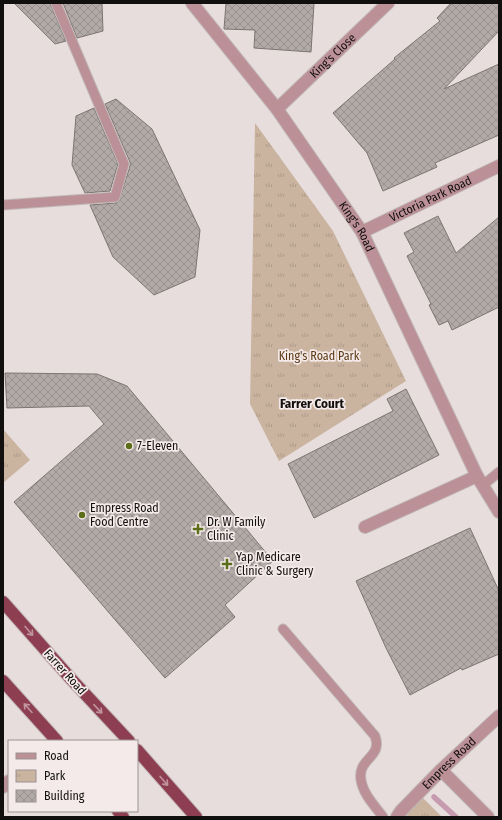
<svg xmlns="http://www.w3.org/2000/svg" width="502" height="820" viewBox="0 0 502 820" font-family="'Fira Sans Condensed',sans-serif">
<defs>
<pattern id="park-tufts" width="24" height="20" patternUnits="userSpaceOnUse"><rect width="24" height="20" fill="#cab4a0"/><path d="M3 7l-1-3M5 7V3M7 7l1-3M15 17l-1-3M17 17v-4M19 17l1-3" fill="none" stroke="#ac9a89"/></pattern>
<pattern id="building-cross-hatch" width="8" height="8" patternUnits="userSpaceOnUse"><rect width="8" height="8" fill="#b2aaa7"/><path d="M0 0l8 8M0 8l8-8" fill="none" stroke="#98918f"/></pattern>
</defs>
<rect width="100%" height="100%" fill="#e7dddc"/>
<path fill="url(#park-tufts)" d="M 255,123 L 333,231 L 406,381 L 279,461 L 250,404 Z
M 3,429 L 30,460 L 3,483 Z
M 421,796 L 442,817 L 404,817 Z"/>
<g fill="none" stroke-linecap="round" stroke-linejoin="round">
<path stroke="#c69baf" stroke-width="5.5" d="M 434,797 L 456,817"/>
</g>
<path fill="url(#building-cross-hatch)" stroke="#7d7572" d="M 14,3 L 50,3 L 66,41 L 55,44 Z
M 63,3 L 102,3 L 103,31 L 77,38 Z
M 226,3 L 314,3 L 311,52 L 254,48 L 255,30 L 224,29 Z
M 451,3 L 499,3 L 499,31 L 444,89 L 499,64 L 499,135 L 435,163 L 437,167 L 383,191 L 367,153 L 333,113 L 395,59 L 394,58 L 440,21 L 437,18 Z
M 116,99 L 152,129 L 200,230 L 195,277 L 154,295 L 113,257 L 90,205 L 115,203 L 119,201 L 130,166 L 130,162 L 105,104 Z
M 94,108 L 118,164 L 110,191 L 85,193 L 72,165 L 76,116 Z
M 438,216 L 456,253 L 499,217 L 499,307 L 452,330 L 448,321 L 439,325 L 429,305 L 431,304 L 407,256 L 414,252 L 404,233 Z
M 5,373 L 97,374 L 127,386 L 273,561 L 225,605 L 235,617 L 165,678 L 14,502 L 104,424 L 89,406 L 7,408 Z
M 406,389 L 439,455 L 314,518 L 288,464 L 393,411 L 387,399 Z
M 470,528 L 499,591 L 499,654 L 462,670 L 461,668 L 410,695 L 386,648 L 356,581 Z"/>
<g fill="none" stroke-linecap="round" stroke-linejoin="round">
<g stroke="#c1b8b7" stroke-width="11">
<path id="service" d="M 3,205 L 115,197 L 124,164 L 56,3
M 482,486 L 499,472
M 283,629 L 375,736 C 383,758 357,758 361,780 C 363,794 375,806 383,817"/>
</g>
<g stroke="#c1b8b7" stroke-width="14">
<g id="minor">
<path id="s1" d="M 192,3 L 277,109 L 362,232 L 477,476 L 499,512"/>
<path id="s2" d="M 277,109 L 388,3"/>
<path id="s3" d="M 362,232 L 499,166"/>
<path d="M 365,527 L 477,476"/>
<path d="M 441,770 L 488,817"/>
<path d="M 3,787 L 9,781"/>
<path id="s4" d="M 397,817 L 401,811 L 441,770 L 499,716"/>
</g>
</g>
<g stroke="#c1b8b7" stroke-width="14">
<path id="trunk" d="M 3,602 L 72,680 L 129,741
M 3,681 L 57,741
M 137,750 L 196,817
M 118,811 L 123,817"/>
</g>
<use href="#service" stroke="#bb9096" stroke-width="9"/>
<use href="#minor" stroke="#bb9096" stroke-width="12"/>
<use href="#trunk" stroke="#8d3e50" stroke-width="12"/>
</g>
<defs><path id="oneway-shaft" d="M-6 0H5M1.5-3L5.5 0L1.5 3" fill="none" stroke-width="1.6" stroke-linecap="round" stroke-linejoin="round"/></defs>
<g stroke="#c0949c">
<use href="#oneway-shaft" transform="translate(29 631) rotate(49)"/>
<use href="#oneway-shaft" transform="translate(28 708) rotate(-132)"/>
<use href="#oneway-shaft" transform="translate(98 709) rotate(47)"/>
<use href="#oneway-shaft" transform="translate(164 781) rotate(49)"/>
</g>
<g fill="#5d6e1b" stroke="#f4eae9" stroke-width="1.5">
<circle cx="129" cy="446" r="4"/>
<circle cx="82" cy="515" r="4"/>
<path d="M196 523h4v4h4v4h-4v4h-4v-4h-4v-4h4z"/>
<path d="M225 558h4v4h4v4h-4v4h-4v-4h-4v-4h4z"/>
</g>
<g text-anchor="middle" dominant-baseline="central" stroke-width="3.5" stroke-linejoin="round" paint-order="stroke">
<g font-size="12" fill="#120f0f" stroke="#f4eae9">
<text stroke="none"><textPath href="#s2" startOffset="77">King's Close</textPath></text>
<text stroke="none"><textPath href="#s3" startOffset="76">Victoria Park Road</textPath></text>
<text stroke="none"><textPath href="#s1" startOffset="278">King's Road</textPath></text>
<text transform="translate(65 672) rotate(48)">Farrer Road</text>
<text stroke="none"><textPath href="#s4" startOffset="75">Empress Road</textPath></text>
</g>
<g font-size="12" fill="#5b3914" stroke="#f4eae9">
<text x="319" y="356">King's Road Park</text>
</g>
<g font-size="12" fill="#120f0f" stroke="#f4eae9" text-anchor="start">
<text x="137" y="446">7-Eleven</text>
<text x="90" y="508">Empress Road<tspan x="90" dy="14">Food Centre</tspan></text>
<text x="207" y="522">Dr. W Family<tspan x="207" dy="14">Clinic</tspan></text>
<text x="236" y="557">Yap Medicare<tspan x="236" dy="14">Clinic &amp; Surgery</tspan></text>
</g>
<g font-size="13" font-weight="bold" fill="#120f0f" stroke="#f4eae9">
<text x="312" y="403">Farrer Court</text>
</g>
</g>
<rect width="502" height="820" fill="none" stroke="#120f0f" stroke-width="8"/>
<rect x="8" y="740" width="130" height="72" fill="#f4eae9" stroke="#9a9292"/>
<rect x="16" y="753" width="20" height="6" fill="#bb9096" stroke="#9a9292"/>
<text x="44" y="760" font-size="12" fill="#120f0f">Road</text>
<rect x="16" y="770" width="20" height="12" fill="url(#park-tufts)" stroke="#9a9292"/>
<text x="44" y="780" font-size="12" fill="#120f0f">Park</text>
<rect x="16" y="790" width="20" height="12" fill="url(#building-cross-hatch)" stroke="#9a9292"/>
<text x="44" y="800" font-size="12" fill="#120f0f">Building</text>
</svg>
